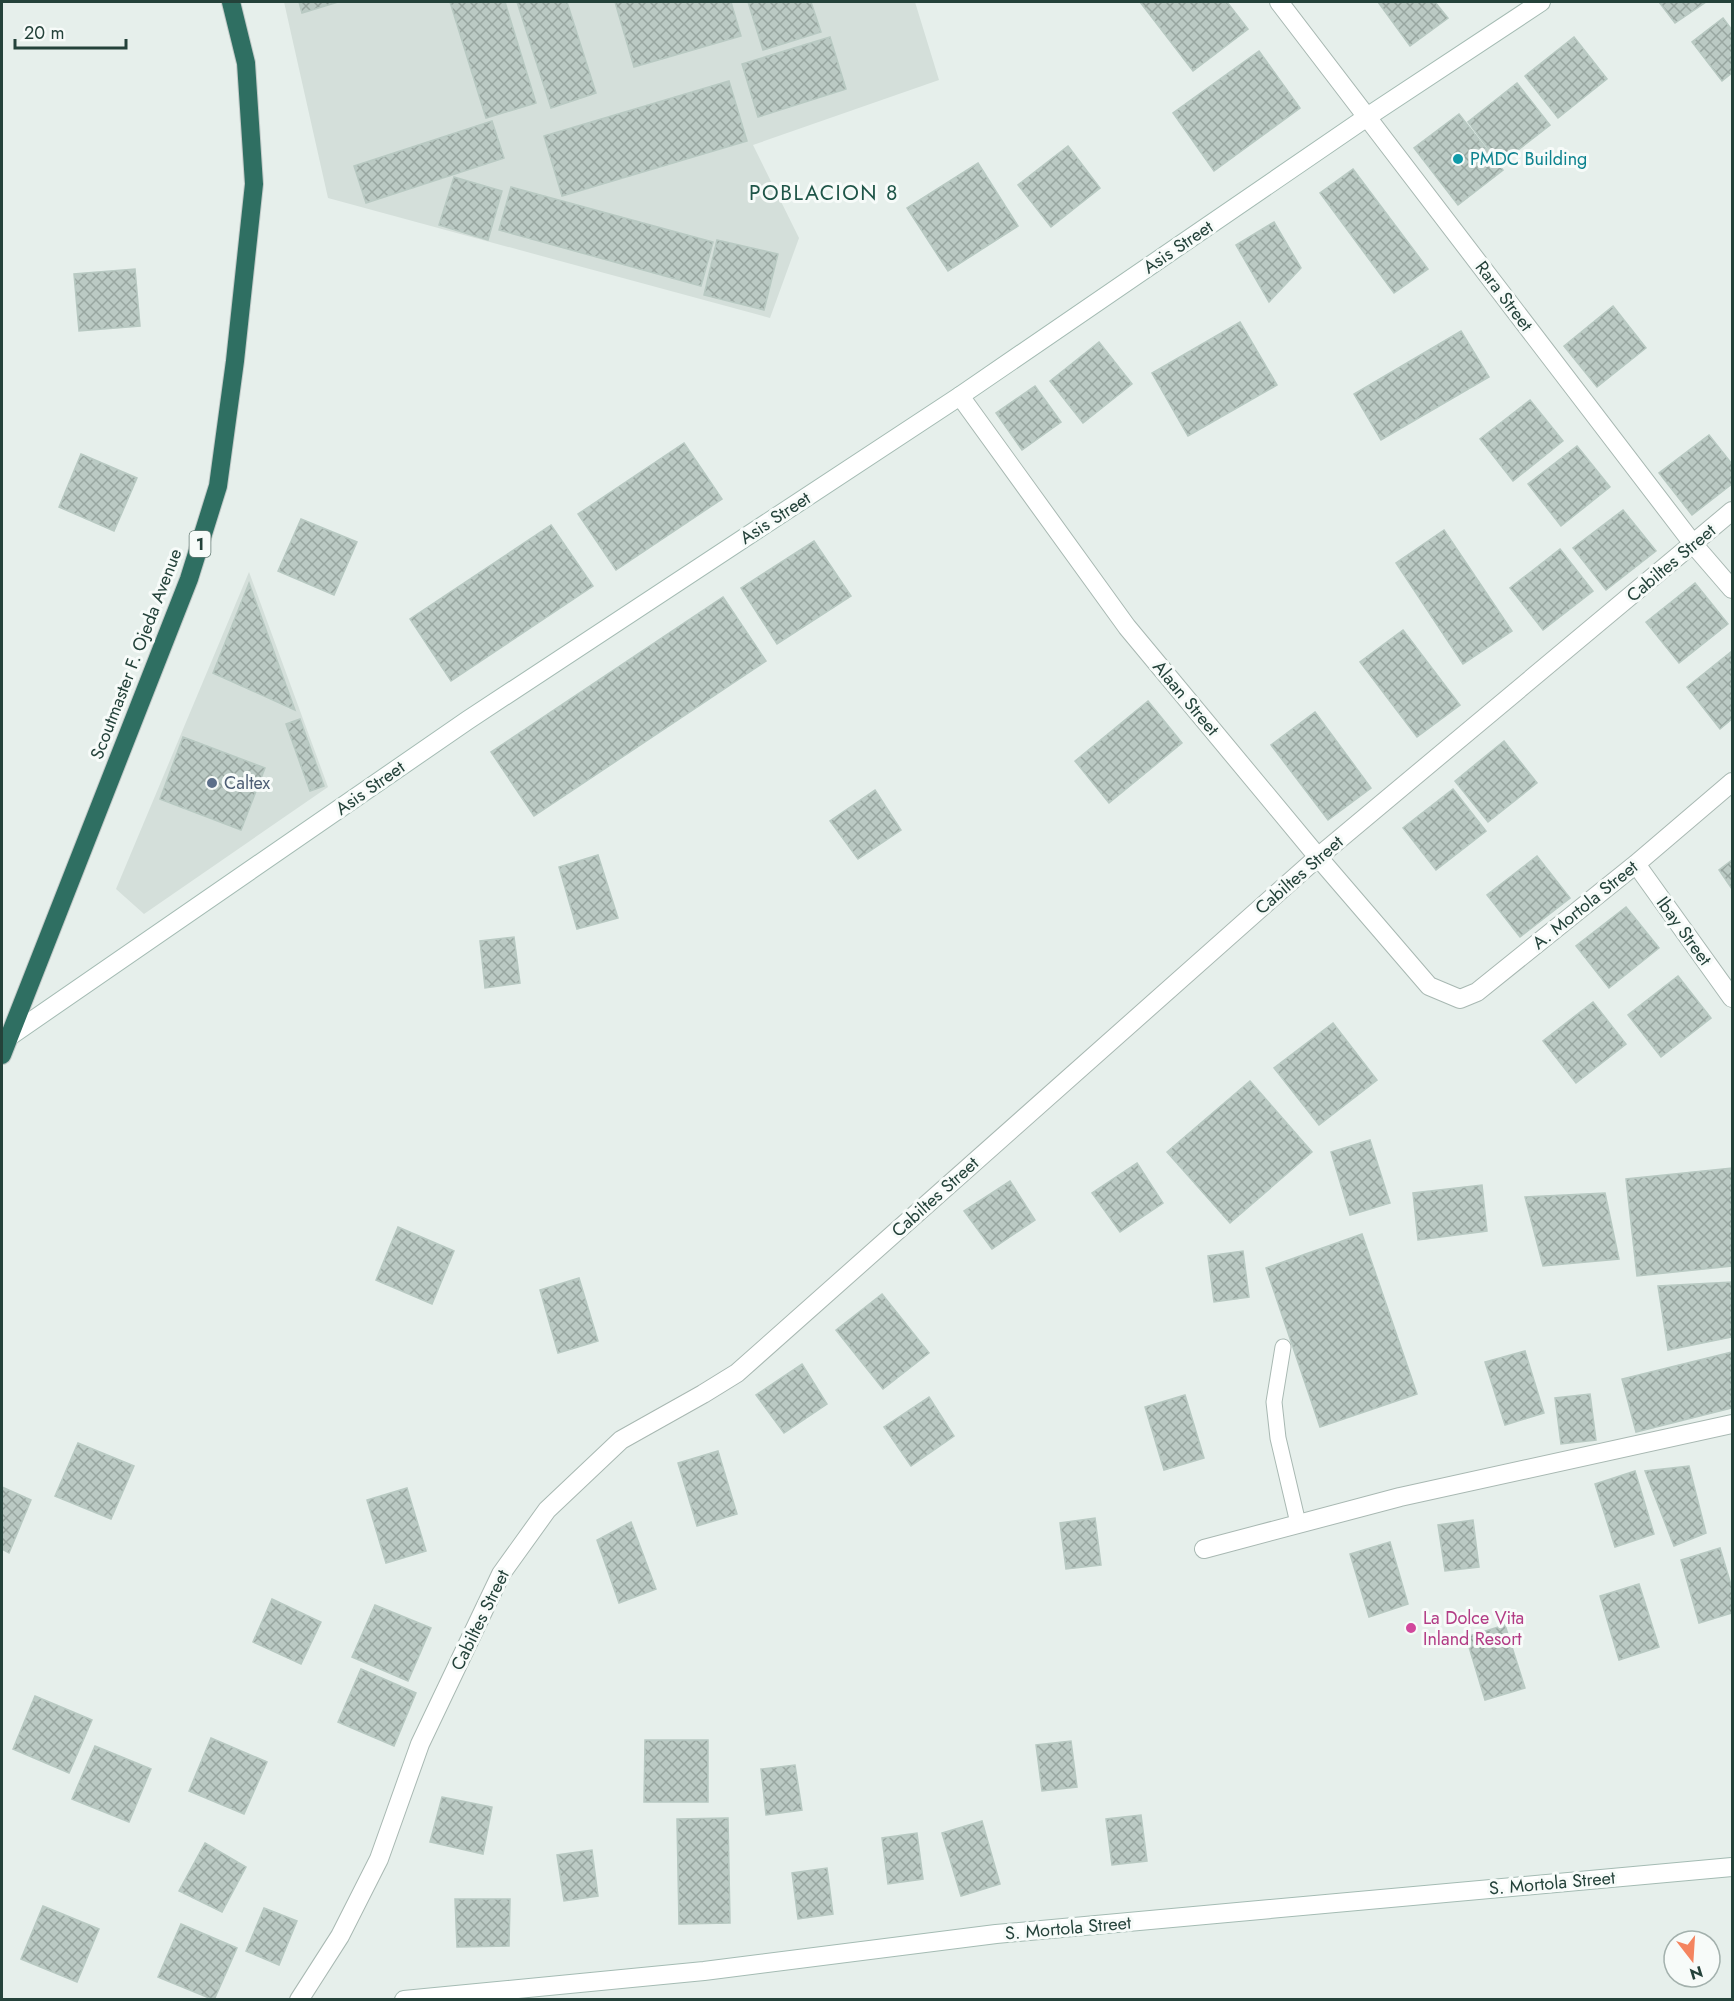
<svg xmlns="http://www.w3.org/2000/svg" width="1734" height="2001" viewBox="0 0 1734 2001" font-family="Jost,sans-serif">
<defs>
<pattern id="building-cross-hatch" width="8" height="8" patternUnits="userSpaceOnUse" patternTransform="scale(1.5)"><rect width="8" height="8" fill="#bbcac4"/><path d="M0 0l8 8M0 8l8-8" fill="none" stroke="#98a6a0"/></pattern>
</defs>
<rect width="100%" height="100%" fill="#e6efeb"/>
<path fill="#d4dfda" d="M 284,2 L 915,2 L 939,80 L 753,145 L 799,238 L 770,318 L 328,198 Z
M 249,572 L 328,787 L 144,914 L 116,889 Z"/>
<path fill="url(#building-cross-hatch)" stroke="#b8c9c2" stroke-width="1.5" d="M 299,2 L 338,2 L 302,13 Z
M 450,2 L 505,2 L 536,103 L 486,118 Z
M 517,2 L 567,2 L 596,93 L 551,108 Z
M 615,2 L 731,2 L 741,36 L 634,67 Z
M 748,2 L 811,2 L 821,32 L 763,50 Z
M 1140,2 L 1227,2 L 1248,29 L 1193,71 Z
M 1378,2 L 1435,2 L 1448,18 L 1410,46 Z
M 1659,2 L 1706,2 L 1675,23 Z
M 1723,18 L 1732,30 L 1732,73 L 1722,81 L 1692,42 Z
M 830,37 L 846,89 L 758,117 L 742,64 Z
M 1574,37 L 1607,79 L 1558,118 L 1525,76 Z
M 1259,51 L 1300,108 L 1214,171 L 1173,113 Z
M 729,81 L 747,141 L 562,196 L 544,136 Z
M 1517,83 L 1550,125 L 1500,164 L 1468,122 Z
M 1459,114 L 1503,170 L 1458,205 L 1414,148 Z
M 492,121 L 504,158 L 366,203 L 354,166 Z
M 1068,146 L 1100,188 L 1051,227 L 1018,185 Z
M 978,163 L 1018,226 L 948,271 L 907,208 Z
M 1353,169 L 1428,269 L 1394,293 L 1320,193 Z
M 454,177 L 502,191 L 488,240 L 439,225 Z
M 511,187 L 713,242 L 701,286 L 499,230 Z
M 1274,222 L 1301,268 L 1269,302 L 1236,245 Z
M 717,240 L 778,254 L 764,310 L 704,295 Z
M 135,269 L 140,326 L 79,331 L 74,274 Z
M 1613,306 L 1646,348 L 1597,387 L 1564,346 Z
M 1240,322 L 1277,385 L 1188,436 L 1152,373 Z
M 1461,331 L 1489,377 L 1381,440 L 1354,394 Z
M 1099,342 L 1132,384 L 1083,423 L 1050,381 Z
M 1035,386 L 1061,422 L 1022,450 L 996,413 Z
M 1530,400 L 1563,441 L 1513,481 L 1480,439 Z
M 1709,435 L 1732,464 L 1732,484 L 1692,515 L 1659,473 Z
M 684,443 L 722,499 L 616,570 L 578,514 Z
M 1577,446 L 1610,487 L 1561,526 L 1528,484 Z
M 81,454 L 137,478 L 114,531 L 59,507 Z
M 1623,510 L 1656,551 L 1606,590 L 1573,548 Z
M 301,519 L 357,542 L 334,595 L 278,571 Z
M 551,525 L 593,586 L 451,681 L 410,619 Z
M 1444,530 L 1512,631 L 1463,664 L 1396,563 Z
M 814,541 L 851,596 L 777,644 L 741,588 Z
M 1560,549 L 1593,591 L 1543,630 L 1510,588 Z
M 249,583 L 295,710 L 213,673 Z
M 1695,583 L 1728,624 L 1679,663 L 1646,622 Z
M 723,597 L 766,661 L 534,816 L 491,752 Z
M 1403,630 L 1460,705 L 1417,737 L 1360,662 Z
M 1732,651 L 1732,719 L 1720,729 L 1687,687 Z
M 1148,701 L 1182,743 L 1109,803 L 1075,761 Z
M 1315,712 L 1371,788 L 1328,820 L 1271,745 Z
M 300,719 L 324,786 L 310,791 L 286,724 Z
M 183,737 L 265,768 L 241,830 L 160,799 Z
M 1504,741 L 1537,783 L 1488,822 L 1455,781 Z
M 1453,789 L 1486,831 L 1436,870 L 1403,828 Z
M 875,790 L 901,830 L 858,859 L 830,821 Z
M 598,855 L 618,918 L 577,929 L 559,867 Z
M 1537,856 L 1570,898 L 1520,937 L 1487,895 Z
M 1732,860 L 1732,889 L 1719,870 Z
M 1626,907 L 1659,948 L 1609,988 L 1576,946 Z
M 514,937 L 520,983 L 485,988 L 480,941 Z
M 1678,976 L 1711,1018 L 1661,1057 L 1628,1015 Z
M 1593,1002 L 1626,1044 L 1576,1083 L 1543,1041 Z
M 1333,1023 L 1377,1080 L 1319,1125 L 1274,1068 Z
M 1250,1081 L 1312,1152 L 1230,1223 L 1167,1152 Z
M 1370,1140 L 1390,1203 L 1350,1215 L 1331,1152 Z
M 1137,1163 L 1163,1203 L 1120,1232 L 1092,1193 Z
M 1732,1168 L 1732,1266 L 1637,1276 L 1626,1179 Z
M 1010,1181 L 1035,1220 L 992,1249 L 964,1211 Z
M 1482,1185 L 1487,1231 L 1418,1240 L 1413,1193 Z
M 1605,1193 L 1619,1259 L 1543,1266 L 1525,1197 Z
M 398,1227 L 454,1251 L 432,1304 L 376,1280 Z
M 1362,1234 L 1417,1394 L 1320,1427 L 1266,1268 Z
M 1243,1251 L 1249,1297 L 1214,1302 L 1208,1256 Z
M 579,1278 L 598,1341 L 558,1353 L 540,1290 Z
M 1732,1282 L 1732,1337 L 1668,1350 L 1658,1286 Z
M 882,1294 L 929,1353 L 883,1389 L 836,1330 Z
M 1525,1351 L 1544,1413 L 1505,1425 L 1485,1362 Z
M 1732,1352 L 1732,1408 L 1636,1432 L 1622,1379 Z
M 802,1364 L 827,1404 L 784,1433 L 756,1395 Z
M 1590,1394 L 1596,1440 L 1561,1444 L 1555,1398 Z
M 1185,1395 L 1204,1458 L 1164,1470 L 1145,1407 Z
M 929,1397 L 954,1436 L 911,1466 L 884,1427 Z
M 78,1443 L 134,1466 L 111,1519 L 55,1496 Z
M 718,1451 L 737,1514 L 697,1526 L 678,1463 Z
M 1689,1466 L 1706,1533 L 1674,1546 L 1645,1471 Z
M 1635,1471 L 1654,1534 L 1615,1547 L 1595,1484 Z
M 2,1487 L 31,1500 L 9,1553 L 2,1549 Z
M 407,1488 L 426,1551 L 386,1563 L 367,1500 Z
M 1095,1518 L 1101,1565 L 1066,1569 L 1060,1523 Z
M 1473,1520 L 1479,1567 L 1445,1571 L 1438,1525 Z
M 631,1522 L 656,1589 L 619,1603 L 597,1540 Z
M 1390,1542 L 1408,1604 L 1369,1617 L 1350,1554 Z
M 1720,1548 L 1732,1588 L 1732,1613 L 1699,1623 L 1681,1560 Z
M 1639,1584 L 1659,1647 L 1619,1660 L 1600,1596 Z
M 272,1599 L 321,1622 L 301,1664 L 253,1642 Z
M 375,1605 L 431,1628 L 408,1681 L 352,1657 Z
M 1505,1625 L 1525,1688 L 1485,1700 L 1466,1637 Z
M 361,1669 L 416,1693 L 394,1746 L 338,1722 Z
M 35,1696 L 92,1720 L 69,1773 L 13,1749 Z
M 211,1738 L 267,1762 L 244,1814 L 189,1791 Z
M 645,1740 L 708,1740 L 708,1802 L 644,1802 Z
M 1071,1741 L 1077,1787 L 1042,1791 L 1036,1745 Z
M 95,1746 L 151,1769 L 129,1822 L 72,1799 Z
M 795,1765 L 802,1810 L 766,1815 L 761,1769 Z
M 442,1797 L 492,1807 L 483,1854 L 430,1842 Z
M 1141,1815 L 1147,1861 L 1112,1865 L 1106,1819 Z
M 728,1818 L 730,1923 L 679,1924 L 677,1819 Z
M 982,1821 L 1000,1884 L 961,1896 L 942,1833 Z
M 917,1833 L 923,1879 L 888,1884 L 882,1838 Z
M 205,1843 L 246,1867 L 222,1912 L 179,1891 Z
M 592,1850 L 598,1896 L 564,1901 L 557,1855 Z
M 827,1868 L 833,1914 L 798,1919 L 792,1873 Z
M 455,1899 L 510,1899 L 509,1946 L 457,1947 Z
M 43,1906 L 99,1929 L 77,1982 L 21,1959 Z
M 264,1908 L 297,1921 L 279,1965 L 246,1951 Z
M 181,1924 L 237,1948 L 214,2000 L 158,1977 Z"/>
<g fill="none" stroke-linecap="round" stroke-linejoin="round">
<g stroke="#a8b8b2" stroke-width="17">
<path id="lane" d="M 1283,1347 L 1274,1402 L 1278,1438 L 1298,1523"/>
</g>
<g stroke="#a8b8b2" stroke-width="20">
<path id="street" d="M 1279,2 L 1694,545 L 1732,589
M 960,396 L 1127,627 L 1318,857 L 1429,986 L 1460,999 L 1477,992 L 1636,864 L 1732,782
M 1636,864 L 1732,998
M 1204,1549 L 1400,1497 L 1732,1424
M 299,2000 L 340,1936 L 379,1859 L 420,1744 L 501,1574 L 547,1510 L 621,1440 L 703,1394 L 737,1373 L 1318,857 L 1732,511"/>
</g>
<g stroke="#a4bbb3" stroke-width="20">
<path id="secondary" d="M 10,1036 L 468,720 L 960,396 L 1367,117 L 1541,2
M 404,2000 L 704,1971 L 996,1934 L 1732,1867"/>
</g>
<g stroke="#c2cac8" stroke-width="20">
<path id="highway" d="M 2,1055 L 189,579 L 218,486 L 235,361 L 254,184 L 246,63 L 231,2"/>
</g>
<use href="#lane" stroke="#fff" stroke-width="15"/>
<use href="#street" stroke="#fff" stroke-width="18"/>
<use href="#secondary" stroke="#fff" stroke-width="18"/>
<use href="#highway" stroke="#2f6f62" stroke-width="18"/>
</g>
<circle fill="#0f9aa8" stroke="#f7fbf9" stroke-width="2" cx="1458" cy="159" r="6"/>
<circle fill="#5c6f8a" stroke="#f7fbf9" stroke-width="2" cx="212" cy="783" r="6"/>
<circle fill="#d1479c" stroke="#f7fbf9" stroke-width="2" cx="1411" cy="1628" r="6"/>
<g text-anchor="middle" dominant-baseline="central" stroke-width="6" stroke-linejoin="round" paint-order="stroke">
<rect fill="#f7fbf9" stroke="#637a73" stroke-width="1.5" x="189.5" y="531" width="21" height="26" rx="4.5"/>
<g font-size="16" font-weight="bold" fill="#24423a">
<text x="200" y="544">1</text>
</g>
<g font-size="18" fill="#0d838f" stroke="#f7fbf9" text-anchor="start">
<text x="1470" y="159">PMDC Building</text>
</g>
<g font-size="18" fill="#24423a" stroke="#f7fbf9">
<text transform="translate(1178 247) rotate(-34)">Asis Street</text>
<text transform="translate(1504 296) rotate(53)">Rara Street</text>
<text transform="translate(775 518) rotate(-33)">Asis Street</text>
<text transform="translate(1671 563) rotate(-40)">Cabiltes Street</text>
<text transform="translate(136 654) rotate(-69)">Scoutmaster F. Ojeda Avenue</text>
<text transform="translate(1186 698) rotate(50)">Alaan Street</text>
<text transform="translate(370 788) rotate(-35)">Asis Street</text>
<text transform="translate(1299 875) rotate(-41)">Cabiltes Street</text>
<text transform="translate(1585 905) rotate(-39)">A. Mortola Street</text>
<text transform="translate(1684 931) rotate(54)">Ibay Street</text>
<text transform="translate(935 1197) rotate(-42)">Cabiltes Street</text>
<text transform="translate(480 1620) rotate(-64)">Cabiltes Street</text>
<text transform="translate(1552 1883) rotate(-5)">S. Mortola Street</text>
<text transform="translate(1068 1928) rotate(-5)">S. Mortola Street</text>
</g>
<g font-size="18" fill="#4e5e75" stroke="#f7fbf9" text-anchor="start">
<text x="224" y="783">Caltex</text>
</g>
<g font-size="18" fill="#b23c85" stroke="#f7fbf9" text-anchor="start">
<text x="1423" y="1618">La Dolce Vita<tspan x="1423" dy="21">Inland Resort</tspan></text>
</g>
<g font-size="21" letter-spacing="1.5" fill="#1f5548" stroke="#f7fbf9">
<text x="824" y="193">POBLACION 8</text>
</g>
</g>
<rect width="1734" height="2001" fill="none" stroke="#24423a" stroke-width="6"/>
<g transform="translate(1692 1959) rotate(163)"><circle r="28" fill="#f7fbf9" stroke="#a3b1ad" stroke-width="1.5"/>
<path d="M0-4.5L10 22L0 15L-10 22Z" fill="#f4845f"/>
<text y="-9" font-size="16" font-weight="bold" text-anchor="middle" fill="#24423a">N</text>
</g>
<path d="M15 39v9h111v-9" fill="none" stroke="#24423a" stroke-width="3"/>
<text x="24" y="39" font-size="18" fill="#24423a" stroke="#f7fbf9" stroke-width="4.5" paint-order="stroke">20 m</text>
</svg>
